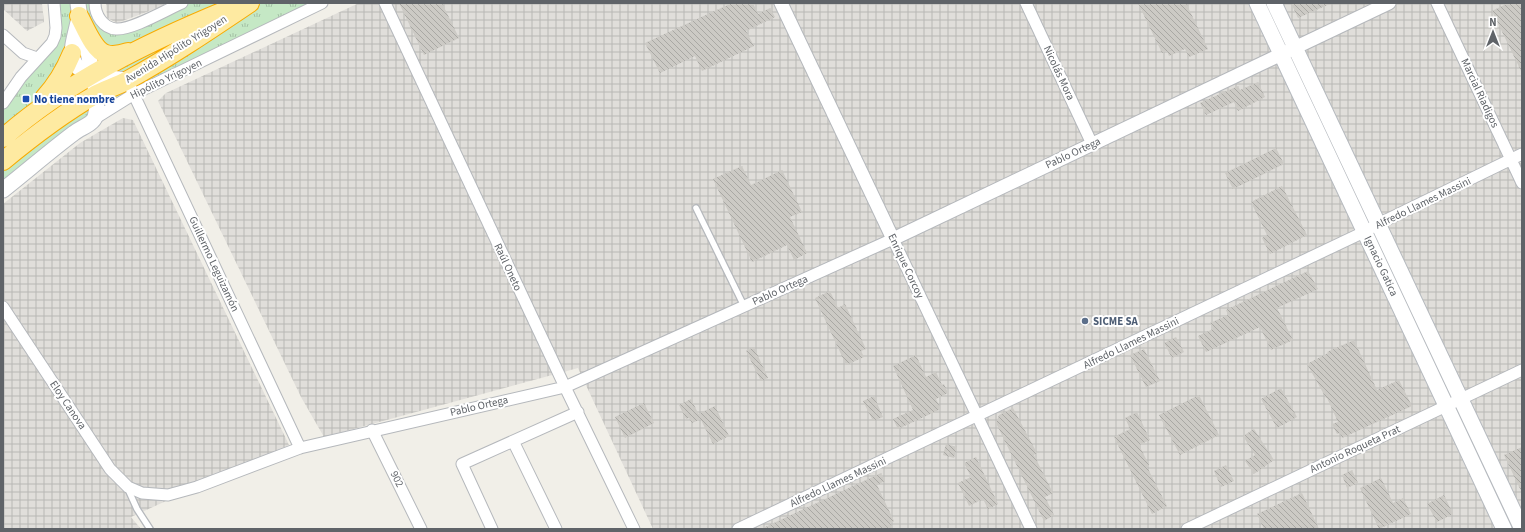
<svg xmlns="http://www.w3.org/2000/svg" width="1525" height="532" viewBox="0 0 1525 532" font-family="'Source Sans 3',sans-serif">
<defs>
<pattern id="industrial-grid" width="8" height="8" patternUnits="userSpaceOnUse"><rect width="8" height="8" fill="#e0deda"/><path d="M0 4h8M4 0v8" fill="none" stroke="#b9b8b5"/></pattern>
<pattern id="grass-tufts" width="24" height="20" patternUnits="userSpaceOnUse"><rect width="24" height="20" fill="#c5e8c5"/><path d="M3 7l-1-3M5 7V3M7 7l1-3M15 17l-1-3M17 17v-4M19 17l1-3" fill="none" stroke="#a3c0a4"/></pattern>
<pattern id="building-back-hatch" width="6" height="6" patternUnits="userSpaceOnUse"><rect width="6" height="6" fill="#cccac5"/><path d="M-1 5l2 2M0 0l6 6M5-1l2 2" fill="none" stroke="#a9a8a4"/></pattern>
</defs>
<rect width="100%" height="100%" fill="#f1efe8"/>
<path fill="url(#industrial-grid)" d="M 3,3 L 42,3 L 44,22 L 27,31 L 3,9 Z
M 106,3 L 165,3 L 163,6 L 117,23 L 107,18 Z
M 359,3 L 1522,3 L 1522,529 L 653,529 L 578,368 L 324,437 L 301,397 L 158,101 L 166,93 Z
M 123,118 L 133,120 L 289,445 L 131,517 L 141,529 L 3,529 L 3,204 L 80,143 Z"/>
<path fill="url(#grass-tufts)" d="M 54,3 L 95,3 L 95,10 L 116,29 L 182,3 L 322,3 L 134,94 L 3,190 L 3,104 L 52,43 Z"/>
<path fill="url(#building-back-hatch)" d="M 399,3 L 442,3 L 459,38 L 424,55 Z
M 732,3 L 753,3 L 758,14 L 770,8 L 775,17 L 746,31 L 754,46 L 702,71 L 695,56 L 660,73 L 645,43 Z
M 1138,3 L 1186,3 L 1208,49 L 1189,57 L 1185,49 L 1169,56 L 1167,51 L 1162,53 Z
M 1291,3 L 1332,3 L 1298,18 Z
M 1508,3 L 1522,3 L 1522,73 L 1492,11 Z
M 1258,82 L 1265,97 L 1238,111 L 1234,102 L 1206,115 L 1200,103 L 1238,86 L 1240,90 Z
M 1276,148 L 1284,164 L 1233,189 L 1225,173 Z
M 742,166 L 751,185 L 782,170 L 802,212 L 790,217 L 807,253 L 794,260 L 787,245 L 752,262 L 713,179 Z
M 1282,186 L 1307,235 L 1270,254 L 1262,238 L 1267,235 L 1251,202 Z
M 1308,271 L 1318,289 L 1277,308 L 1293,340 L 1271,350 L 1260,327 L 1206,352 L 1198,336 L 1213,329 L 1210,323 L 1228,315 L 1226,310 Z
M 830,291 L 838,308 L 845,304 L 866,349 L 861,351 L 864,357 L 846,365 L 815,298 Z
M 1176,337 L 1184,352 L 1172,358 L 1164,343 Z
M 1354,340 L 1377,390 L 1399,380 L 1412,406 L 1342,438 L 1340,433 L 1337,434 L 1332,424 L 1338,422 L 1327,398 L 1326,398 L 1307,364 L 1328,353 L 1327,352 Z
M 754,347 L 768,378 L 761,381 L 746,351 Z
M 1144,349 L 1160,381 L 1146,387 L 1130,355 Z
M 916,355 L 926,377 L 936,372 L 942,385 L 944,384 L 948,393 L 936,399 L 941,409 L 898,429 L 893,419 L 913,410 L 893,366 Z
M 1281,388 L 1297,417 L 1277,428 L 1261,399 Z
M 1199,395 L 1219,435 L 1180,455 L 1159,415 Z
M 874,396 L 883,417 L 873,421 L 863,401 Z
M 691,399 L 701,419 L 692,423 L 689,418 L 686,419 L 679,405 Z
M 644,403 L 654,423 L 625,438 L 615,417 Z
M 715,406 L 729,436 L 713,444 L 698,414 Z
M 1013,408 L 1037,453 L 1034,455 L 1053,493 L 1045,497 L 1054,515 L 1044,521 L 996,423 L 999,415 Z
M 1137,412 L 1150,440 L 1139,445 L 1149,465 L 1147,467 L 1167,506 L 1152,514 L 1114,437 L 1130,429 L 1125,418 Z
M 1254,429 L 1274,460 L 1254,474 L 1245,461 L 1255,455 L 1243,436 Z
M 946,444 L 957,447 L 954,458 L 943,455 Z
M 1522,447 L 1522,493 L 1504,455 Z
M 976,457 L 998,504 L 988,509 L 983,499 L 969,506 L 958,483 L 971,477 L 964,463 Z
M 1226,465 L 1234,481 L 1221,487 L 1214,471 Z
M 1352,470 L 1358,483 L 1347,488 L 1342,475 Z
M 881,473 L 885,481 L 877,485 L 894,521 L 890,523 L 893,529 L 761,529 Z
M 1381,478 L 1393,503 L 1403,498 L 1411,514 L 1379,529 L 1360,488 Z
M 1302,493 L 1319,529 L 1264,529 L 1257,514 Z
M 1444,495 L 1453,514 L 1437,522 L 1427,504 Z"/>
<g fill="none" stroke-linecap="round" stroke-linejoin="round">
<g stroke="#b5b8bc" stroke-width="8">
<path id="service" d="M 696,208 L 744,306
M 127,487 L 137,509 L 150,529"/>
</g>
<g stroke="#b5b8bc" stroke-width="13">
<path id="minor" d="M 95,3 C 95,15 103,28 116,29 C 132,30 166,10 182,3
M 385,3 L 565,387 L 634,529
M 1026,3 L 1092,144
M 1437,3 L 1522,183
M 3,35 L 23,53 L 37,58
M 127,80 L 300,448
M 3,103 L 21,77 L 52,43 L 55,36 L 56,28 L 54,3
M 94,119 L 134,94 L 322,3
M 3,307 L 110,469 L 128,487 L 142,493 L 168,495 L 197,487 L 300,448 L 565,387 L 893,239 L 1031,529
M 372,430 L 421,529
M 513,441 L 556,529
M 492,529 L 462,464 L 578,412
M 738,529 L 1364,232 L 1378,224 L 1522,154
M 1187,529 L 1522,370"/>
</g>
<g stroke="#b5b8bc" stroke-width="15">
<path id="tertiary" d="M 781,3 L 893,239 L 1389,3"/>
</g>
<g stroke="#b6babf" stroke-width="17">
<path id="secondary" d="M 1257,3 L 1504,529
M 1274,3 L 1522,529
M 78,22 C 76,32 70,50 73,59 C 77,77 113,78 127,80
M 3,190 C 27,171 50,151 74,133 C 80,128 93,124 95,117 C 103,95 80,30 78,3"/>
</g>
<g stroke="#f9ab00" stroke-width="20">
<path id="trunk" d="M 79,16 C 85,27 94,51 106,54 C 113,56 122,54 128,52
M 44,98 C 57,84 65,70 72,53
M 3,138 C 68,81 146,43 226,10
M 3,161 C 32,137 62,114 95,95 C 106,89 118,86 128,80 C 170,57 210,30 250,3"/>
</g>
<use href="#service" stroke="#fff" stroke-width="5.5"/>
<use href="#minor" stroke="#fff" stroke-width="11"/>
<use href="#tertiary" stroke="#fff" stroke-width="13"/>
<use href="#secondary" stroke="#fff" stroke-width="15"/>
<use href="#trunk" stroke="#feeaa1" stroke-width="18"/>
</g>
<rect fill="#1a4fb4" stroke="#fff" stroke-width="1.5" x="22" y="95" width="8" height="8" rx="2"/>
<circle fill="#5c6f8a" stroke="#fff" stroke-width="1.5" cx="1085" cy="321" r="4"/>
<g text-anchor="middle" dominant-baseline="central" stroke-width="4" stroke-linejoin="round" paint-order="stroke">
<g font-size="11" fill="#5f6368" stroke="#fff">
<text transform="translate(176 49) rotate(-32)">Avenida Hipólito Yrigoyen</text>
<text transform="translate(1059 73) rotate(65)">Nicolás Mora</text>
<text transform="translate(166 79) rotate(-26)">Hipólito Yrigoyen</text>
<text transform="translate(1480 93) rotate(65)">Marcial Riadigos</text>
<text transform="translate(1073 153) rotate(-25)">Pablo Ortega</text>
<text transform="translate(1423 203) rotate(-26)">Alfredo Llames Massini</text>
<text transform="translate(214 264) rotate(65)">Guillermo Leguizamón</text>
<text transform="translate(906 266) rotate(65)">Enrique Corcoy</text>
<text transform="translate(1381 266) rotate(65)">Ignacio Gatica</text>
<text transform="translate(508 267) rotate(65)">Raúl Oneto</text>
<text transform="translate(780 290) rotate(-24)">Pablo Ortega</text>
<text transform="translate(1131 343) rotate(-26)">Alfredo Llames Massini</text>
<text transform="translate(68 405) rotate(56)">Eloy Canova</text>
<text transform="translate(479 406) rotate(-13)">Pablo Ortega</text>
<text transform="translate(1355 449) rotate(-25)">Antonio Roqueta Prat</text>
<text transform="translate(397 479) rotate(63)">902</text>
<text transform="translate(838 482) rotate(-25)">Alfredo Llames Massini</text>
</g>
<g font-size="11" font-weight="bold" fill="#164399" stroke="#fff" text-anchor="start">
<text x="34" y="99">No tiene nombre</text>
</g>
<g font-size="11" font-weight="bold" fill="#4e5e75" stroke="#fff" text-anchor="start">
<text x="1093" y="321">SICME SA</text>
</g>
</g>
<rect width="1525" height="532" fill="none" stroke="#5f6368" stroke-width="8"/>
<g transform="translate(1493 32)" stroke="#ffffff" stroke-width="3" paint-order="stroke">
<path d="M0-3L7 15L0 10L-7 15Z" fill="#5f6368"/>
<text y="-6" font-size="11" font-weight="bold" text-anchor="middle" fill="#5f6368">N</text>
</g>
</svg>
